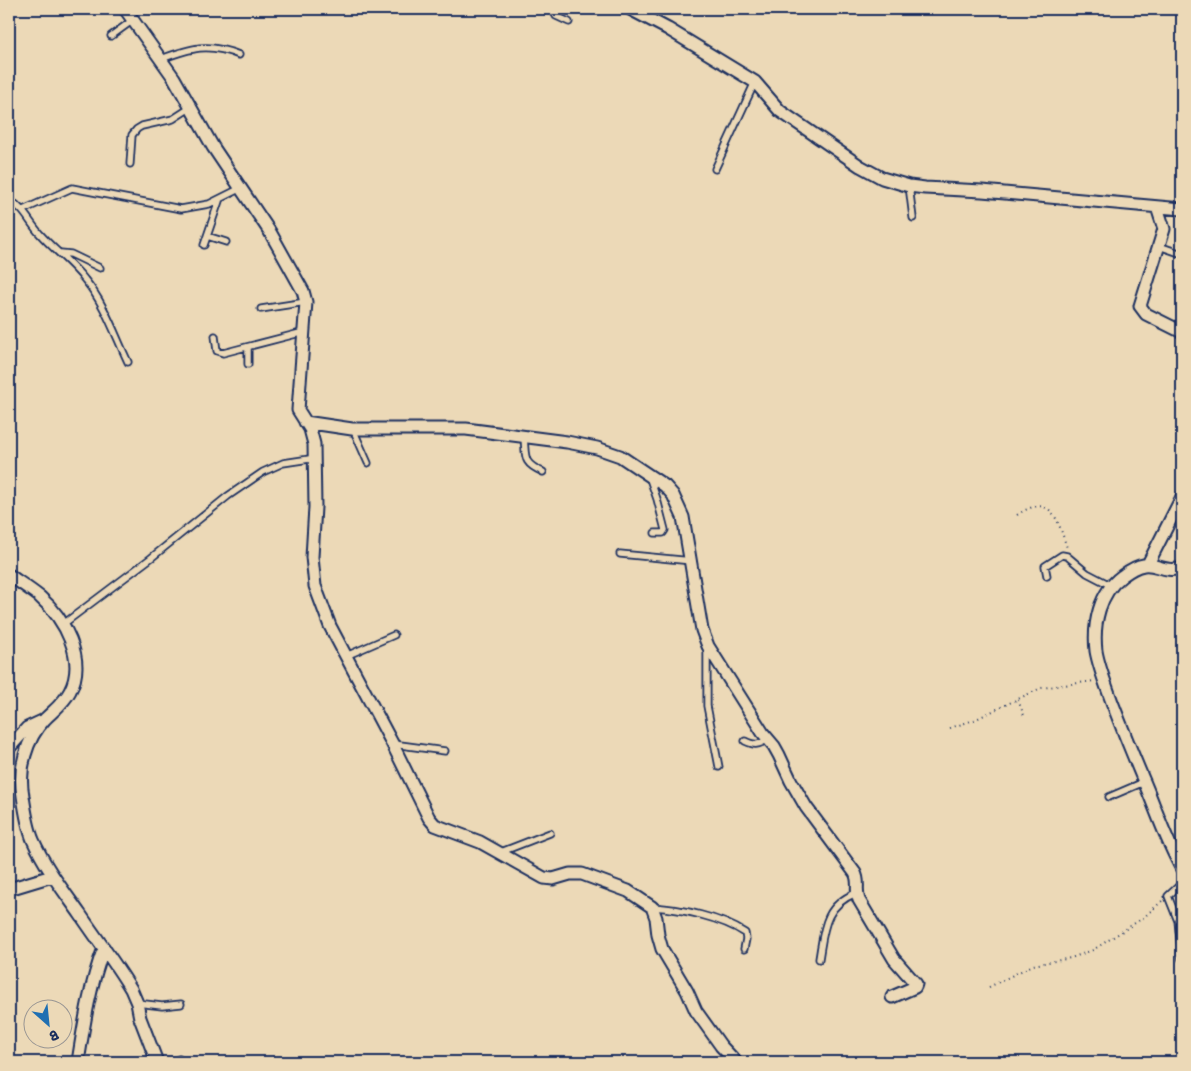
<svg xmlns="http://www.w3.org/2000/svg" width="1191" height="1071" viewBox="0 0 1191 1071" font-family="'Shantell Sans',sans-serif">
<rect width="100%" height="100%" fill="#ecd9b7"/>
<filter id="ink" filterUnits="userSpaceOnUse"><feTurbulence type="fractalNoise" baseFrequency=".02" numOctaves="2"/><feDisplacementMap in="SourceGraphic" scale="10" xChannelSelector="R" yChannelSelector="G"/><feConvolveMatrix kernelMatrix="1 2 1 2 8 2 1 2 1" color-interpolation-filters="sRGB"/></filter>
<g filter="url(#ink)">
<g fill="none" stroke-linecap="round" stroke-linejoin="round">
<g stroke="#1b2f5e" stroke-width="9">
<path id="service" d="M 556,9 L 555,14 L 556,16 L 569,22
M 111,36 L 133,20
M 161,59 C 191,48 208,42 239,55
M 130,164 L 132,135 L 137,129 L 142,126 L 173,119 L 190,108
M 715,169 L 755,82
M 909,186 L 913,218
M 9,200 C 24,208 29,222 40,234 C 54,250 72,263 85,280 C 105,304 115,335 128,362
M 23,210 L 72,188 L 181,209 L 209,204 L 241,188
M 207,236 L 226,242
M 204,245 L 219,201
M 1159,246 L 1182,254
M 61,253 L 71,254 L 100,268
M 261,309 L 306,302
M 215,336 L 217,351 L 223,353 L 304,332
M 248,347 L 248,364
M 353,429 L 368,463
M 524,437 C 526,457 522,463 543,472
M 649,476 L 657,499 L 665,530 L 663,533 L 655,533
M 620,554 L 692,561
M 1047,576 L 1045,566 L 1062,555 L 1067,556 L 1087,573 L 1112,586
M 62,625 L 151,558 L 228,496 L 263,472 L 283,463 L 316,458
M 707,648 L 707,706 L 719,767
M 346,656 L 394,635
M 745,741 C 755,746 759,745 768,739
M 393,744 L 445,751
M 1109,797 L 1144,782
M 501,852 L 550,833
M 1182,883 L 1168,896 L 1178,921 L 1182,959
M 653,907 C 681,909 721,917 745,933 L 746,939 L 744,949
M 819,959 C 824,929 824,906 856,893
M 137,1003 L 162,1006 L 181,1004
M 173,1062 L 179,1059"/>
</g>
<g stroke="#1b2f5e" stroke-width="15">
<path id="minor" d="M 125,9 L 174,78 L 213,147 L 270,232 L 303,291 L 306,302 L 298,410 L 310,429 L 314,444 L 315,507 L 312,557 L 315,586 L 330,626 L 392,743 L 429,818 L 435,825 L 480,842 L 544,878 L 553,879 L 570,874 L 582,874 L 628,891 L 652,907 L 656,918 L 658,935 L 662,949 L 687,991 L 696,1011 L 721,1046 L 736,1062
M 630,9 L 668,29 L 755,82 L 780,111 L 860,166 L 882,178 L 909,186 L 925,188 L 982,191 L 1182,209
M 1157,207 L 1164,229 L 1140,306 L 1146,314 L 1182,332
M 305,422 L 352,429 L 466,429 L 567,442 L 597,448 L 620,456 L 665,486 L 673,495 L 683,517 L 702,630 L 708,646 L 763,733 L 774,746 L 779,755 L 791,781 L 806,807 L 855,873 C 860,882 855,890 859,900 L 894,959 L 916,984 L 915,987 L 892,997
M 1148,564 L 1182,497
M 1182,568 C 1156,575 1153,552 1122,576 C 1099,593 1093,624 1096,651 C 1099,668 1106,685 1112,702 C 1122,728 1132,753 1143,779 C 1156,809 1166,841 1182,869
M 9,575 C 19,582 30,589 40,597 C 64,618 87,659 70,691 C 64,703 54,710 45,719 C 26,739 18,769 23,796 C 25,810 28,828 33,840 C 45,867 63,890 80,914 C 97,939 115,963 131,989 L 137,1003 L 140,1018 L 157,1062
M 9,748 L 27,728 L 42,721
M 9,889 L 52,876
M 78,1062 C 84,1024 90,984 104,948"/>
</g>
<path stroke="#1b2f5e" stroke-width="2" stroke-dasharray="1 4" stroke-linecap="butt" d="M 1017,515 C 1052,491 1058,521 1067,548
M 1018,700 L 1025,718
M 950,728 L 974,720 L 1041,688 L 1094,681
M 989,987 L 1033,965 L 1071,958 L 1093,950 L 1143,918 L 1162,901"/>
<use href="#service" stroke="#ecd9b7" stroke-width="5.5"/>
<use href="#minor" stroke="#ecd9b7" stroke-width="11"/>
</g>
</g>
<rect width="1191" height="1071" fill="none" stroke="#ecd9b7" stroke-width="30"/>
<rect x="15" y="15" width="1161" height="1041" fill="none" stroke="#1b2f5e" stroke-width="2" filter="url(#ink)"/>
<g transform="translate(48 1024) rotate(153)"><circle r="24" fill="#ecd9b7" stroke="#989593"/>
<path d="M0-4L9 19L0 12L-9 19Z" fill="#1f6fb2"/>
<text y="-8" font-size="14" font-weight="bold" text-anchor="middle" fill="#1b2f5e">B</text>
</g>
</svg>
